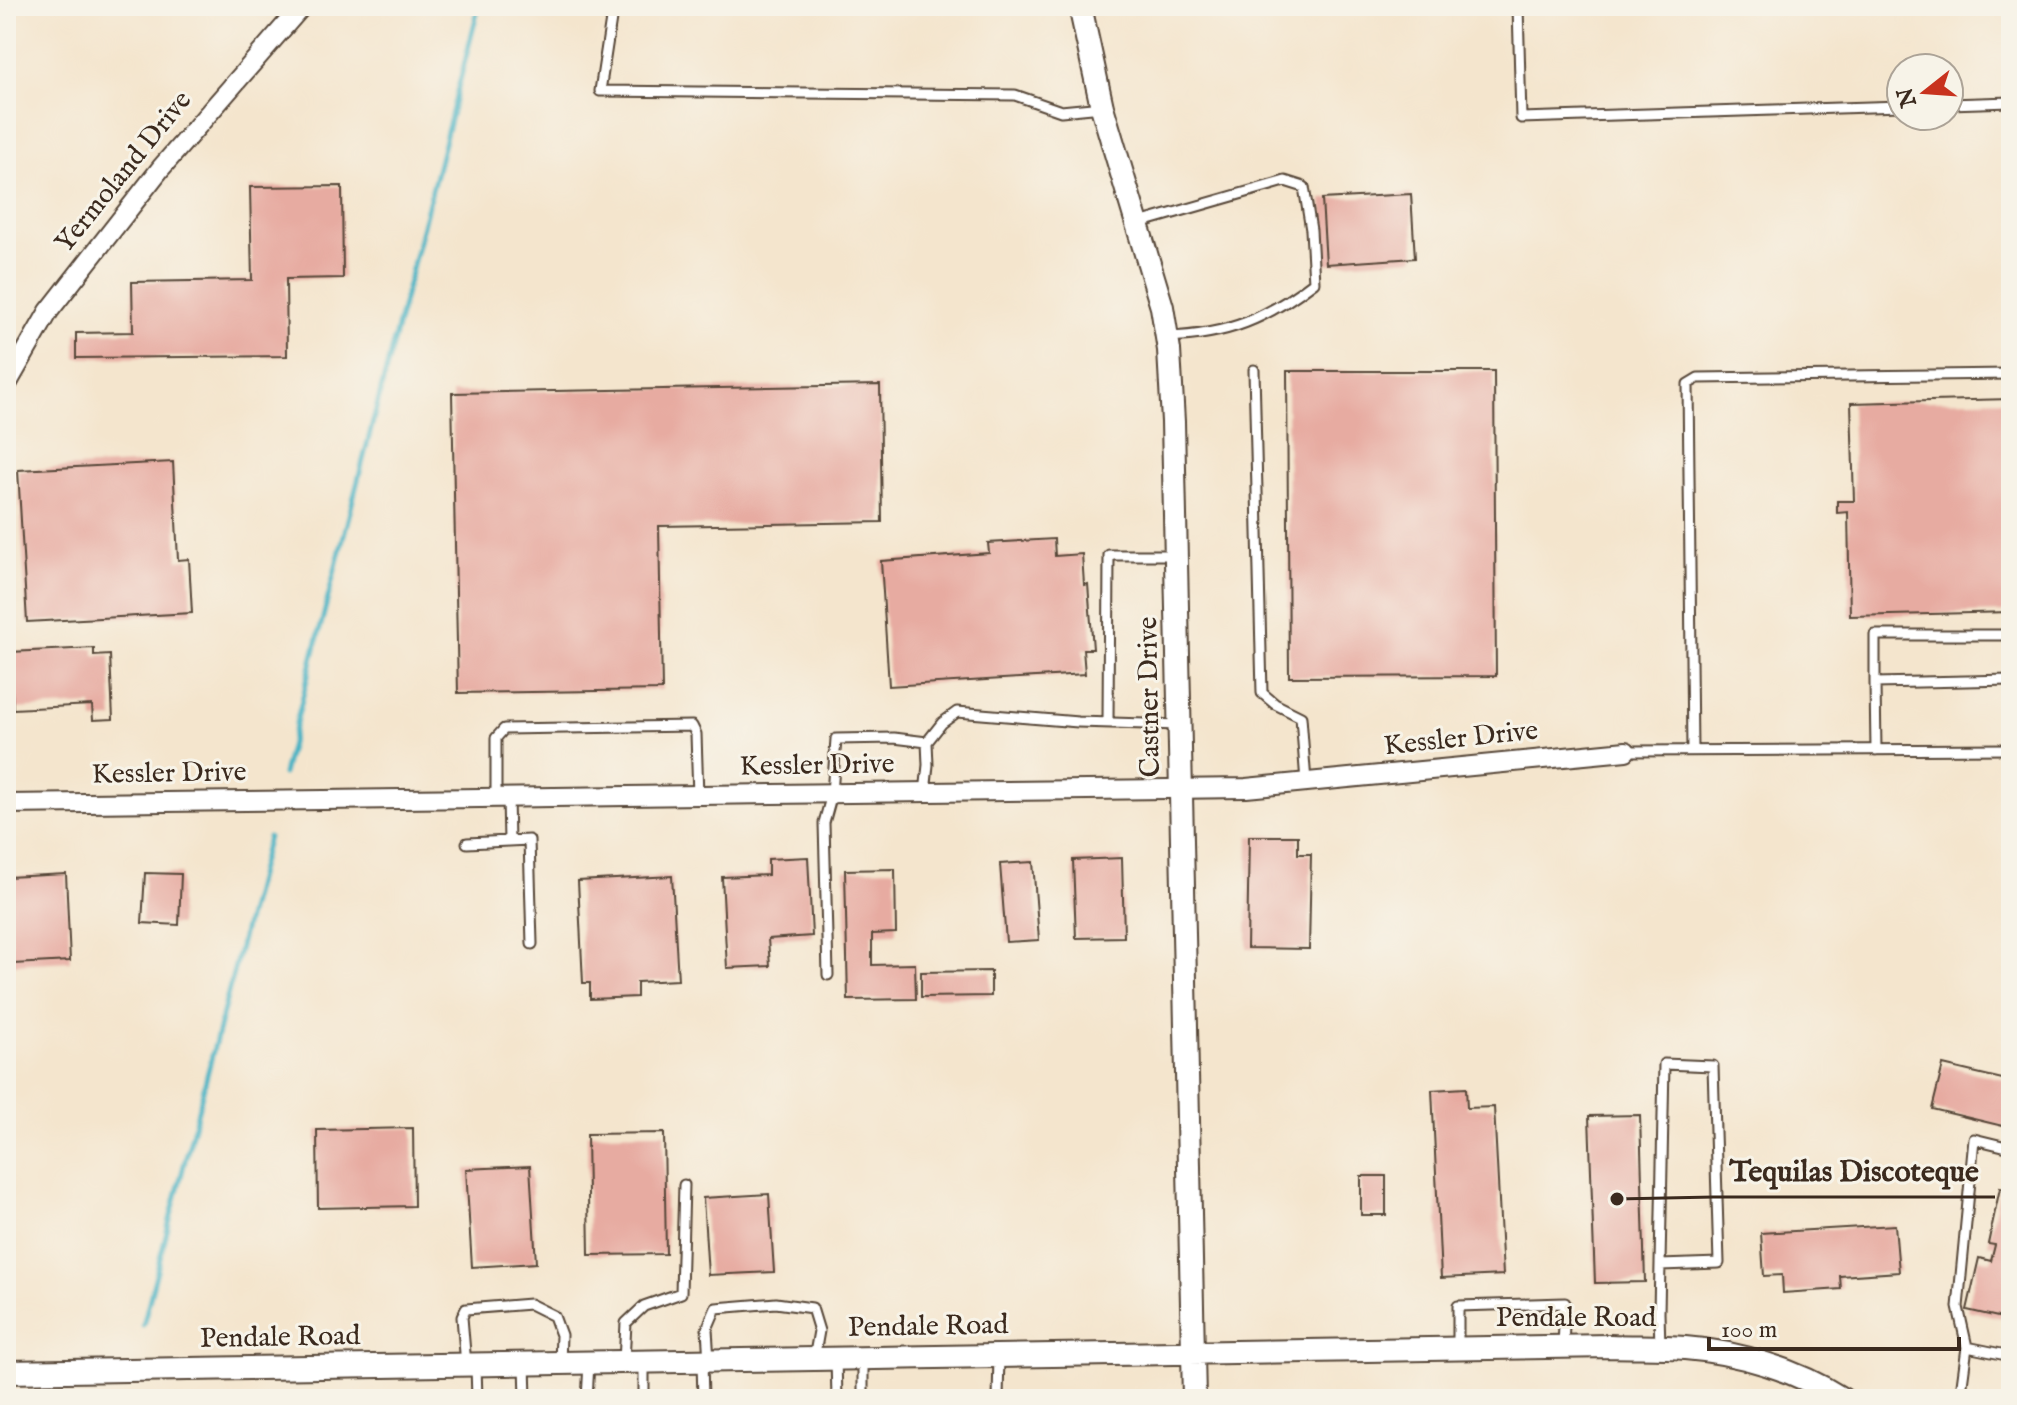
<svg xmlns="http://www.w3.org/2000/svg" width="2017" height="1405" viewBox="0 0 2017 1405" font-family="'IM FELL English',serif">
<rect width="100%" height="100%" fill="#f7f3e8"/>
<filter id="ink" filterUnits="userSpaceOnUse"><feTurbulence type="fractalNoise" baseFrequency=".0125" numOctaves="2"/><feDisplacementMap in="SourceGraphic" scale="16" xChannelSelector="R" yChannelSelector="G"/><feConvolveMatrix kernelMatrix="1 2 1 2 8 2 1 2 1" color-interpolation-filters="sRGB"/></filter>
<filter id="wash" filterUnits="userSpaceOnUse"><feTurbulence type="fractalNoise" baseFrequency=".006" numOctaves="4" result="noise"/><feDisplacementMap in="SourceGraphic" scale="32" xChannelSelector="R" yChannelSelector="G"/><feGaussianBlur stdDeviation="1.8" result="paint"/><feColorMatrix in="noise" values="0 0 0 0 0 0 0 0 0 0 0 0 0 0 0 0 0 1.4 0 .05"/><feComposite in="paint" operator="in"/></filter>
<g filter="url(#wash)">
<rect width="100%" height="100%" fill="#f4e5cd"/>
<g fill="none" stroke-linecap="round" stroke-linejoin="round">
<path stroke="#47b3c4" stroke-width="5" d="M 283,774 L 479,6
M 143,1325 L 268,837"/>
</g>
<g id="blocks">
<path fill="#e7aba1" d="M 342,186 L 343,278 L 286,279 L 287,356 L 76,358 L 76,333 L 133,332 L 132,282 L 252,280 L 250,187 Z
M 1411,194 L 1415,258 L 1326,264 L 1322,199 Z
M 1287,371 L 1494,371 L 1496,676 L 1289,677 Z
M 880,385 L 882,522 L 659,526 L 662,690 L 458,693 L 452,393 Z
M 2011,399 L 2011,612 L 1850,616 L 1848,512 L 1837,513 L 1837,501 L 1854,501 L 1851,403 Z
M 173,462 L 178,560 L 189,559 L 192,613 L 27,622 L 18,470 Z
M 1054,539 L 1055,556 L 1082,554 L 1084,585 L 1088,584 L 1093,649 L 1083,649 L 1085,674 L 889,686 L 881,561 L 989,553 L 988,543 Z
M 94,648 L 94,656 L 110,655 L 113,719 L 93,720 L 92,705 L 13,709 L 10,652 Z
M 1249,836 L 1298,836 L 1298,854 L 1311,854 L 1309,949 L 1247,948 Z
M 808,857 L 812,936 L 768,939 L 770,966 L 727,968 L 722,877 L 768,875 L 768,859 Z
M 1122,858 L 1124,937 L 1076,938 L 1073,860 Z
M 1033,862 L 1039,940 L 1006,942 L 1000,864 Z
M 895,869 L 896,933 L 872,934 L 872,965 L 915,964 L 916,999 L 848,1000 L 845,870 Z
M 145,873 L 181,874 L 179,925 L 142,923 Z
M 66,874 L 70,961 L 13,964 L 8,877 Z
M 672,876 L 678,980 L 637,982 L 637,997 L 590,999 L 590,983 L 583,983 L 578,881 Z
M 991,971 L 991,996 L 921,997 L 921,972 Z
M 1943,1065 L 2011,1081 L 2011,1128 L 1932,1109 Z
M 1466,1088 L 1467,1108 L 1494,1107 L 1503,1275 L 1441,1278 L 1432,1090 Z
M 1640,1115 L 1645,1282 L 1595,1283 L 1589,1116 Z
M 413,1128 L 414,1206 L 318,1208 L 317,1130 Z
M 664,1133 L 666,1254 L 589,1255 L 587,1134 Z
M 530,1166 L 536,1263 L 472,1267 L 466,1169 Z
M 1361,1176 L 1386,1176 L 1386,1215 L 1361,1215 Z
M 2000,1188 L 2011,1190 L 2011,1320 L 1967,1310 L 1979,1258 L 1991,1261 L 1995,1245 L 1988,1244 Z
M 769,1194 L 774,1272 L 708,1275 L 703,1198 Z
M 1895,1225 L 1899,1272 L 1840,1276 L 1841,1289 L 1783,1293 L 1782,1275 L 1764,1276 L 1761,1233 Z"/>
</g>
</g>
<g filter="url(#ink)">
<use href="#blocks" fill-opacity="0" stroke="#574638" stroke-width="2"/>
<g fill="none" stroke-linecap="round" stroke-linejoin="round">
<g stroke="#574638" stroke-width="13">
<path id="service" d="M 613,6 L 600,91 L 1015,95 L 1061,111 L 1102,107
M 1518,6 L 1521,118 L 1901,106
M 1949,104 L 2011,102
M 1139,223 L 1285,181 L 1304,187 L 1311,230 L 1314,282 C 1266,319 1228,335 1167,337
M 1254,370 L 1262,693 L 1275,704 L 1301,717 L 1306,782
M 1875,683 L 1875,635 L 2005,635
M 1108,723 L 1109,555 L 1174,555
M 927,742 L 942,723 L 957,712 L 1078,722 L 1180,725
M 1692,750 L 1688,384 L 1698,378 L 2011,374
M 1876,750 L 1875,683 L 2011,680
M 1626,751 L 2011,749
M 496,798 L 496,738 L 504,729 L 692,726 L 696,734 L 698,796
M 508,798 L 509,841
M 467,843 L 529,840 L 532,944
M 828,975 L 824,823 L 832,794 L 836,739 L 894,738 L 927,742 L 928,765 L 925,793
M 1660,1347 L 1659,1313 L 1664,1064 L 1713,1066 L 1719,1263 L 1660,1265
M 1967,1347 L 2011,1356
M 1458,1348 L 1458,1306 L 1565,1303 L 1563,1347
M 836,1358 L 837,1399
M 863,1358 L 863,1399
M 709,1361 L 707,1329 L 716,1308 L 776,1303 L 812,1308 L 819,1331 L 814,1359
M 624,1362 L 626,1323 L 644,1306 L 681,1293 L 684,1185
M 702,1362 L 703,1399
M 525,1364 L 526,1399
M 466,1365 L 462,1317 L 466,1309 L 530,1304 L 554,1316 L 561,1335 L 560,1363
M 476,1366 L 477,1399
M 587,1399 L 589,1363
M 644,1399 L 644,1362
M 998,1399 L 999,1356
M 1960,1399 L 1967,1347 L 1958,1307 L 1974,1139 L 2011,1148"/>
</g>
<g stroke="#574638" stroke-width="22">
<path id="minor" d="M 6,386 L 49,311 L 161,168 L 302,6
M 6,804 L 1246,788 L 1626,751"/>
</g>
<g stroke="#574638" stroke-width="26">
<path id="tertiary" d="M 1080,6 L 1102,107 L 1162,307 L 1169,350 L 1173,422 L 1194,1399
M 6,1372 L 1610,1346 C 1635,1347 1660,1346 1685,1348 C 1738,1352 1797,1370 1842,1399"/>
</g>
<use href="#service" stroke="#fff" stroke-width="9"/>
<use href="#minor" stroke="#fff" stroke-width="18"/>
<use href="#tertiary" stroke="#fff" stroke-width="22"/>
</g>
</g>
<g text-anchor="middle" dominant-baseline="central" stroke-width="6" stroke-linejoin="round" paint-order="stroke">
<g font-size="28" fill="#3b2a1e" stroke="#f7f3e8">
<text transform="translate(124 172) rotate(-51)">Yermoland Drive</text>
<text transform="translate(1150 697) rotate(-91)">Castner Drive</text>
<text transform="translate(1461 739) rotate(-6)">Kessler Drive</text>
<text transform="translate(817 766) rotate(-1)">Kessler Drive</text>
<text transform="translate(169 774) rotate(-1)">Kessler Drive</text>
<text x="1576" y="1318">Pendale Road</text>
<text transform="translate(928 1327) rotate(-1)">Pendale Road</text>
<text transform="translate(280 1338) rotate(-1)">Pendale Road</text>
</g>
</g>
<path fill="none" stroke="#3b2a1e" stroke-width="3" d="M1617 1199L1713 1197H1995"/>
<circle fill="#3b2a1e" stroke="#f7f3e8" stroke-width="3" cx="1617" cy="1199" r="8"/>
<g font-size="30" text-anchor="middle" font-weight="bold" fill="#3b2a1e" stroke="#f7f3e8" stroke-width="6" stroke-linejoin="round" paint-order="stroke">
<text x="1854" y="1181">Tequilas Discoteque</text>
</g>
<rect width="2017" height="1405" fill="none" stroke="#f7f3e8" stroke-width="32"/>
<g transform="translate(1925 92) rotate(253)"><circle r="38" fill="#f7f3e8" stroke="#aca397" stroke-width="2"/>
<path d="M0-6L14 30L0 20L-14 30Z" fill="#c8321e"/>
<text y="-12" font-size="22" font-weight="bold" text-anchor="middle" fill="#3b2a1e">N</text>
</g>
<path d="M1709 1337v12h250v-12" fill="none" stroke="#3b2a1e" stroke-width="4"/>
<text x="1721" y="1337" font-size="24" fill="#3b2a1e" stroke="#f7f3e8" stroke-width="6" paint-order="stroke">100 m</text>
</svg>
